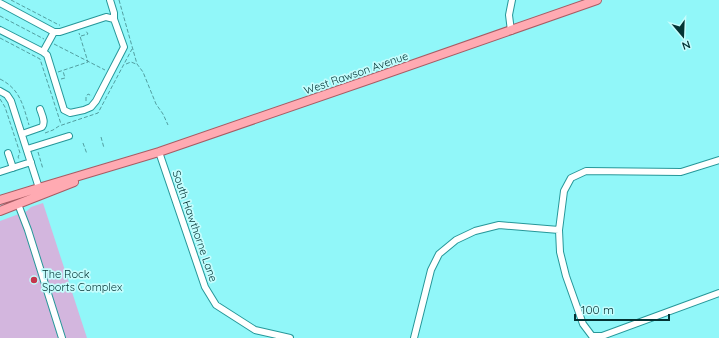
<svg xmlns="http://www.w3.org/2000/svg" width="719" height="338" viewBox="0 0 719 338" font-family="Quicksand,sans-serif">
<rect width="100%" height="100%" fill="#91f7f9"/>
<path fill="#d3b6de" d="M 43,203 L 87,338 L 0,338 L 0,221 L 27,211 L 31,207 Z"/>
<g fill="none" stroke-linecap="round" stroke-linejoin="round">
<g stroke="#269799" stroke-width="8">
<path id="minor" d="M 110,0 L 114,13 L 114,19
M 0,3 L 54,32 L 60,32 L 106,17 L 114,19 L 124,47 L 123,49 L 96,101 L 91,107 L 84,110 L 70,113 L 64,110 L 47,55 L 43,52 L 0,30
M 511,31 L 509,15 L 512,0
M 43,52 L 54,32
M 0,91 L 7,95 L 11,101 L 39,188
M 22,134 L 42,127 C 46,122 42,115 40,109
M 27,149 L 69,136
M 159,152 L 205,287 L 216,305 L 255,330 L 290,338
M 8,153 L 13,168
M 719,160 L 681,172 L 586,171 L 571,178 L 564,191 L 559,230 L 560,252 L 566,276 L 583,324 L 592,336 L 602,336 L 719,293
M 0,172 L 31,162
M 18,204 L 28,230 L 62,338
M 414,338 L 431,270 L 439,254 L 456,240 L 475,231 L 499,225 L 559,230"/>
</g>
<g stroke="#a75c64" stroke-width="10">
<path id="major" d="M 0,200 L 42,187 L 159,152 L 371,79 L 597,0
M 0,211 L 74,182"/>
</g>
<path stroke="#529fa1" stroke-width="1" stroke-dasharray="4 2" stroke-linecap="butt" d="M 11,0 L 59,25 L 60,25
M 119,0 L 137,64 L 143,72 L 156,104 L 163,114 L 168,125
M 0,16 L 44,39
M 81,36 L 88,34 L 86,31
M 0,38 L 40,59 L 61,124
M 54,44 L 105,70
M 126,64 L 131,62 L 136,64
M 58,72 L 88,62 L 79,33
M 0,79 C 20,89 23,105 29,125
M 61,79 L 65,78 L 63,71
M 0,99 L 5,107 L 20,153 L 18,157 L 19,159
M 86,101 L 86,97 L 88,94 L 92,96
M 45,133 L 53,130 L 59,126 L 98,113 L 132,49
M 101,137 L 104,148
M 83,143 L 87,154
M 38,152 L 43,169"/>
<use href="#minor" stroke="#fff" stroke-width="6"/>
<use href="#major" stroke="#ffaab2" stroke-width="8"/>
</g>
<circle fill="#c6364c" stroke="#c4fdfd" stroke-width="1.5" cx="34" cy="280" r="4"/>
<g text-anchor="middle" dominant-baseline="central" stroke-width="3.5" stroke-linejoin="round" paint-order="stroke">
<g font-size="11" fill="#033334" stroke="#c4fdfd">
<text transform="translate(356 73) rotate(-19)">West Rawson Avenue</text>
<text transform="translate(195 226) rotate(71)">South Hawthorne Lane</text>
</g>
<g font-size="11" fill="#033334" stroke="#c4fdfd" text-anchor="start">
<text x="42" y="274">The Rock<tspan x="42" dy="13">Sports Complex</tspan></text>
</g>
</g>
<g transform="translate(683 36) rotate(161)" stroke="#c4fdfd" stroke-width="3" paint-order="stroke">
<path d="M0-3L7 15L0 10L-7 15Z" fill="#033334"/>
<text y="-6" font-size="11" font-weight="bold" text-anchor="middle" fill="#033334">N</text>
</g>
<path d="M575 314v6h94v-6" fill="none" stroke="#033334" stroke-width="2"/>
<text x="581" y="314" font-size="12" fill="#033334" stroke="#c4fdfd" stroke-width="3" paint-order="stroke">100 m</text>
</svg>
